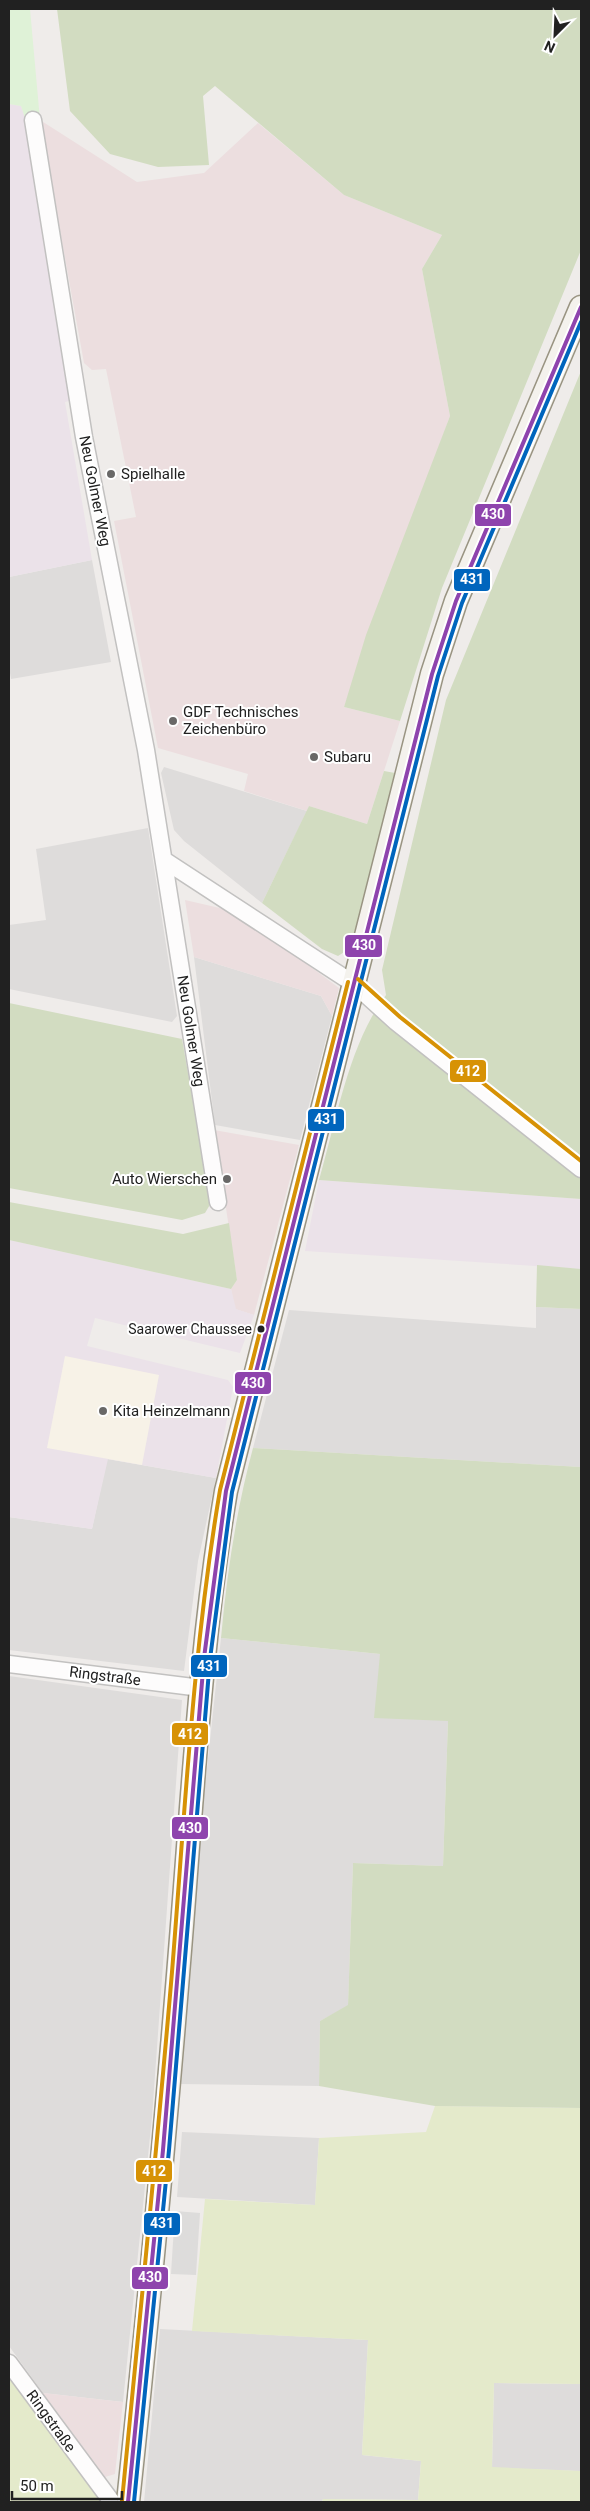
<svg xmlns="http://www.w3.org/2000/svg" width="590" height="2511" viewBox="0 0 590 2511" font-family="Roboto,sans-serif">
<rect width="100%" height="100%" fill="#efecea"/>
<path fill="#dedcdb" d="M 92,560 L 111,662 L 11,679 L 9,667 L 9,577 Z
M 164,767 L 307,811 L 262,903 L 184,841 L 174,830 L 161,773 Z
M 148,828 L 177,1016 L 172,1022 L 9,989 L 9,925 L 46,920 L 36,849 Z
M 194,957 L 321,996 L 332,1016 L 300,1140 L 215,1125 Z
M 536,1307 L 581,1309 L 581,1467 L 253,1448 L 289,1310 L 536,1328 Z
M 107,1459 L 216,1478 L 198,1561 L 184,1671 L 9,1650 L 9,1517 L 92,1529 Z
M 221,1638 L 380,1654 L 448,1721 L 443,1866 L 353,1863 L 348,2006 L 320,2021 L 319,2086 L 180,2084 L 204,1796 Z
M 9,1676 L 182,1700 L 152,2117 L 123,2402 L 43,2393 L 9,2346 Z
M 182,2132 L 319,2138 L 315,2205 L 177,2197 Z
M 160,2329 L 368,2340 L 362,2455 L 421,2461 L 418,2500 L 323,2499 L 322,2502 L 144,2502 Z
M 494,2383 L 581,2384 L 581,2471 L 492,2468 Z"/>
<path fill="#ecdedf" d="M 40,120 L 137,182 L 204,173 L 258,123 L 344,195 L 442,235 L 422,269 L 450,416 L 344,707 L 400,721 L 367,824 L 309,806 L 307,811 L 244,791 L 248,774 L 158,748 L 114,521 L 136,517 L 106,369 L 92,370 L 84,363 Z
M 185,900 L 224,909 L 283,946 L 339,988 L 332,1016 L 321,996 L 194,957 Z
M 214,1130 L 299,1145 L 254,1315 L 235,1309 L 231,1289 L 237,1280 Z
M 43,2393 L 123,2402 L 115,2474 L 105,2477 Z"/>
<path fill="#ebe2e9" d="M 9,104 L 21,106 L 26,121 L 73,400 L 65,402 L 92,560 L 9,577 Z
M 319,1180 L 581,1199 L 581,1269 L 305,1251 Z
M 9,1240 L 231,1289 L 236,1309 L 254,1315 L 240,1353 L 95,1318 L 87,1346 L 228,1380 L 233,1387 L 216,1478 L 108,1459 L 92,1529 L 9,1517 Z"/>
<path fill="#f7f2e7" d="M 65,1356 L 159,1375 L 142,1465 L 47,1448 Z"/>
<path fill="#dddcdb" d="M 175,2211 L 200,2213 L 196,2275 L 171,2274 Z"/>
<path fill="#e4eacb" d="M 435,2106 L 581,2108 L 581,2384 L 494,2383 L 492,2467 L 581,2471 L 581,2502 L 322,2502 L 323,2499 L 418,2500 L 421,2461 L 362,2455 L 368,2340 L 192,2331 L 205,2199 L 315,2205 L 319,2138 L 426,2132 Z
M 9,2373 L 104,2502 L 9,2502 Z"/>
<path fill="#d2dcc1" d="M 57,9 L 581,9 L 581,250 L 442,588 L 400,721 L 344,707 L 366,635 L 450,416 L 422,269 L 442,235 L 344,195 L 215,86 L 203,96 L 209,165 L 158,167 L 110,154 L 70,111 Z
M 581,371 L 581,1199 L 319,1180 C 336,1122 349,1043 386,995 L 382,970 L 446,700 Z
M 384,771 L 395,773 L 352,947 L 338,956 L 322,949 L 262,903 L 309,806 L 367,824 Z
M 9,1003 L 182,1039 L 211,1203 L 205,1213 L 182,1220 L 9,1188 Z
M 9,1202 L 183,1234 L 229,1223 L 237,1280 L 231,1289 L 9,1240 Z
M 537,1265 L 581,1269 L 581,1309 L 536,1307 Z
M 253,1448 L 581,1467 L 581,2108 L 435,2106 L 319,2086 L 320,2021 L 348,2005 L 353,1863 L 443,1866 L 448,1721 L 374,1718 L 380,1654 L 221,1638 C 227,1573 236,1511 253,1448 Z"/>
<path fill="#dff2d7" d="M 9,9 L 30,9 L 40,120 L 26,121 L 21,106 L 9,104 Z"/>
<g fill="none" stroke-linecap="round" stroke-linejoin="round">
<g stroke="#c2c1c0" stroke-width="19">
<path id="minor" d="M 33,120 L 84,437 L 146,750 L 218,1202
M 164,860 L 354,984 L 396,1022 L 581,1169
M 9,1664 L 201,1688
M 9,2363 L 112,2502"/>
</g>
<g stroke="#999482" stroke-width="25">
<path id="secondary" d="M 128,2502 C 148,2314 166,2126 181,1938 C 193,1789 201,1639 226,1491 L 432,674 L 456,601 L 581,307"/>
</g>
<use href="#minor" stroke="#fdfcfc" stroke-width="16"/>
<use href="#secondary" stroke="#f4f2ed" stroke-width="22"/>
<g stroke="#fff" stroke-width="8">
<path id="bus-1" d="M 128,2502 L 163,2150 L 204,1658 L 226,1491 L 432,674 L 456,601 L 581,307"/>
</g>
<g stroke="#fff" stroke-width="8">
<path id="bus-2" d="M 134,2502 L 169,2150 L 210,1659 L 232,1492 L 438,676 L 462,603 L 581,322"/>
</g>
<g stroke="#fff" stroke-width="8">
<path id="bus-3" d="M 358,979 L 400,1017 L 581,1161
M 122,2501 C 139,2325 157,2149 172,1972 C 185,1811 193,1649 220,1490 L 348,982"/>
</g>
<use href="#bus-1" stroke="#8e44ad" stroke-width="4"/>
<use href="#bus-2" stroke="#0065bd" stroke-width="4"/>
<use href="#bus-3" stroke="#d79205" stroke-width="4"/>
</g>
<g fill="#696867" stroke="#fff" stroke-width="2">
<circle cx="111" cy="474" r="5"/>
<circle cx="173" cy="721" r="5"/>
<circle cx="314" cy="757" r="5"/>
<circle cx="227" cy="1179" r="5"/>
<circle cx="103" cy="1411" r="5"/>
</g>
<circle fill="#212121" stroke="#fff" stroke-width="2" cx="261" cy="1329" r="4.5"/>
<g text-anchor="middle" dominant-baseline="central" stroke-width="4" stroke-linejoin="round" paint-order="stroke">
<g font-size="14" fill="#212121" stroke="#fff" text-anchor="end">
<text x="252" y="1329">Saarower Chaussee</text>
</g>
<g font-size="15" fill="#212121" stroke="#fff" text-anchor="start">
<text x="121" y="474">Spielhalle</text>
<text x="183" y="712">GDF Technisches<tspan x="183" dy="17">Zeichenbüro</tspan></text>
<text x="324" y="757">Subaru</text>
<text x="217" y="1179" text-anchor="end">Auto Wierschen</text>
<text x="113" y="1411">Kita Heinzelmann</text>
</g>
<g font-size="15" fill="#212121" stroke="#fff">
<text transform="translate(95 491) rotate(79)">Neu Golmer Weg</text>
<text transform="translate(191 1031) rotate(81)">Neu Golmer Weg</text>
<text transform="translate(105 1676) rotate(7)">Ringstraße</text>
<text transform="translate(51 2421) rotate(54)">Ringstraße</text>
</g>
</g>
<g stroke="#fff" stroke-width="2">
<rect x="474" y="503" width="38" height="24" rx="5" fill="#8e44ad"/>
<rect x="453" y="568" width="38" height="24" rx="5" fill="#0065bd"/>
<rect x="344" y="934" width="39" height="24" rx="5" fill="#8e44ad"/>
<rect x="449" y="1059" width="38" height="24" rx="5" fill="#d79205"/>
<rect x="307" y="1108" width="38" height="24" rx="5" fill="#0065bd"/>
<rect x="234" y="1371" width="38" height="24" rx="5" fill="#8e44ad"/>
<rect x="190" y="1654" width="38" height="24" rx="5" fill="#0065bd"/>
<rect x="171" y="1722" width="38" height="24" rx="5" fill="#d79205"/>
<rect x="171" y="1816" width="38" height="24" rx="5" fill="#8e44ad"/>
<rect x="135" y="2159" width="38" height="24" rx="5" fill="#d79205"/>
<rect x="143" y="2212" width="38" height="24" rx="5" fill="#0065bd"/>
<rect x="131" y="2266" width="38" height="24" rx="5" fill="#8e44ad"/>
</g>
<g font-size="14" text-anchor="middle" font-weight="bold" fill="#fff">
<text x="493" y="519">430</text>
<text x="472" y="584">431</text>
<text x="364" y="950">430</text>
<text x="468" y="1076">412</text>
<text x="326" y="1124">431</text>
<text x="253" y="1388">430</text>
<text x="209" y="1671">431</text>
<text x="190" y="1739">412</text>
<text x="190" y="1833">430</text>
<text x="154" y="2176">412</text>
<text x="162" y="2228">431</text>
<text x="150" y="2282">430</text>
</g>
<rect width="590" height="2511" fill="none" stroke="#212121" stroke-width="20"/>
<g transform="translate(555 35) rotate(204)" stroke="#ffffff" stroke-width="4" paint-order="stroke">
<path d="M0-4L9 19L0 12L-9 19Z" fill="#212121"/>
<text y="-8" font-size="14" font-weight="bold" text-anchor="middle" fill="#212121">N</text>
</g>
<path d="M12 2491v8h110v-8" fill="none" stroke="#212121" stroke-width="2.5"/>
<text x="20" y="2491" font-size="15" fill="#212121" stroke="#ffffff" stroke-width="4" paint-order="stroke">50 m</text>
</svg>
